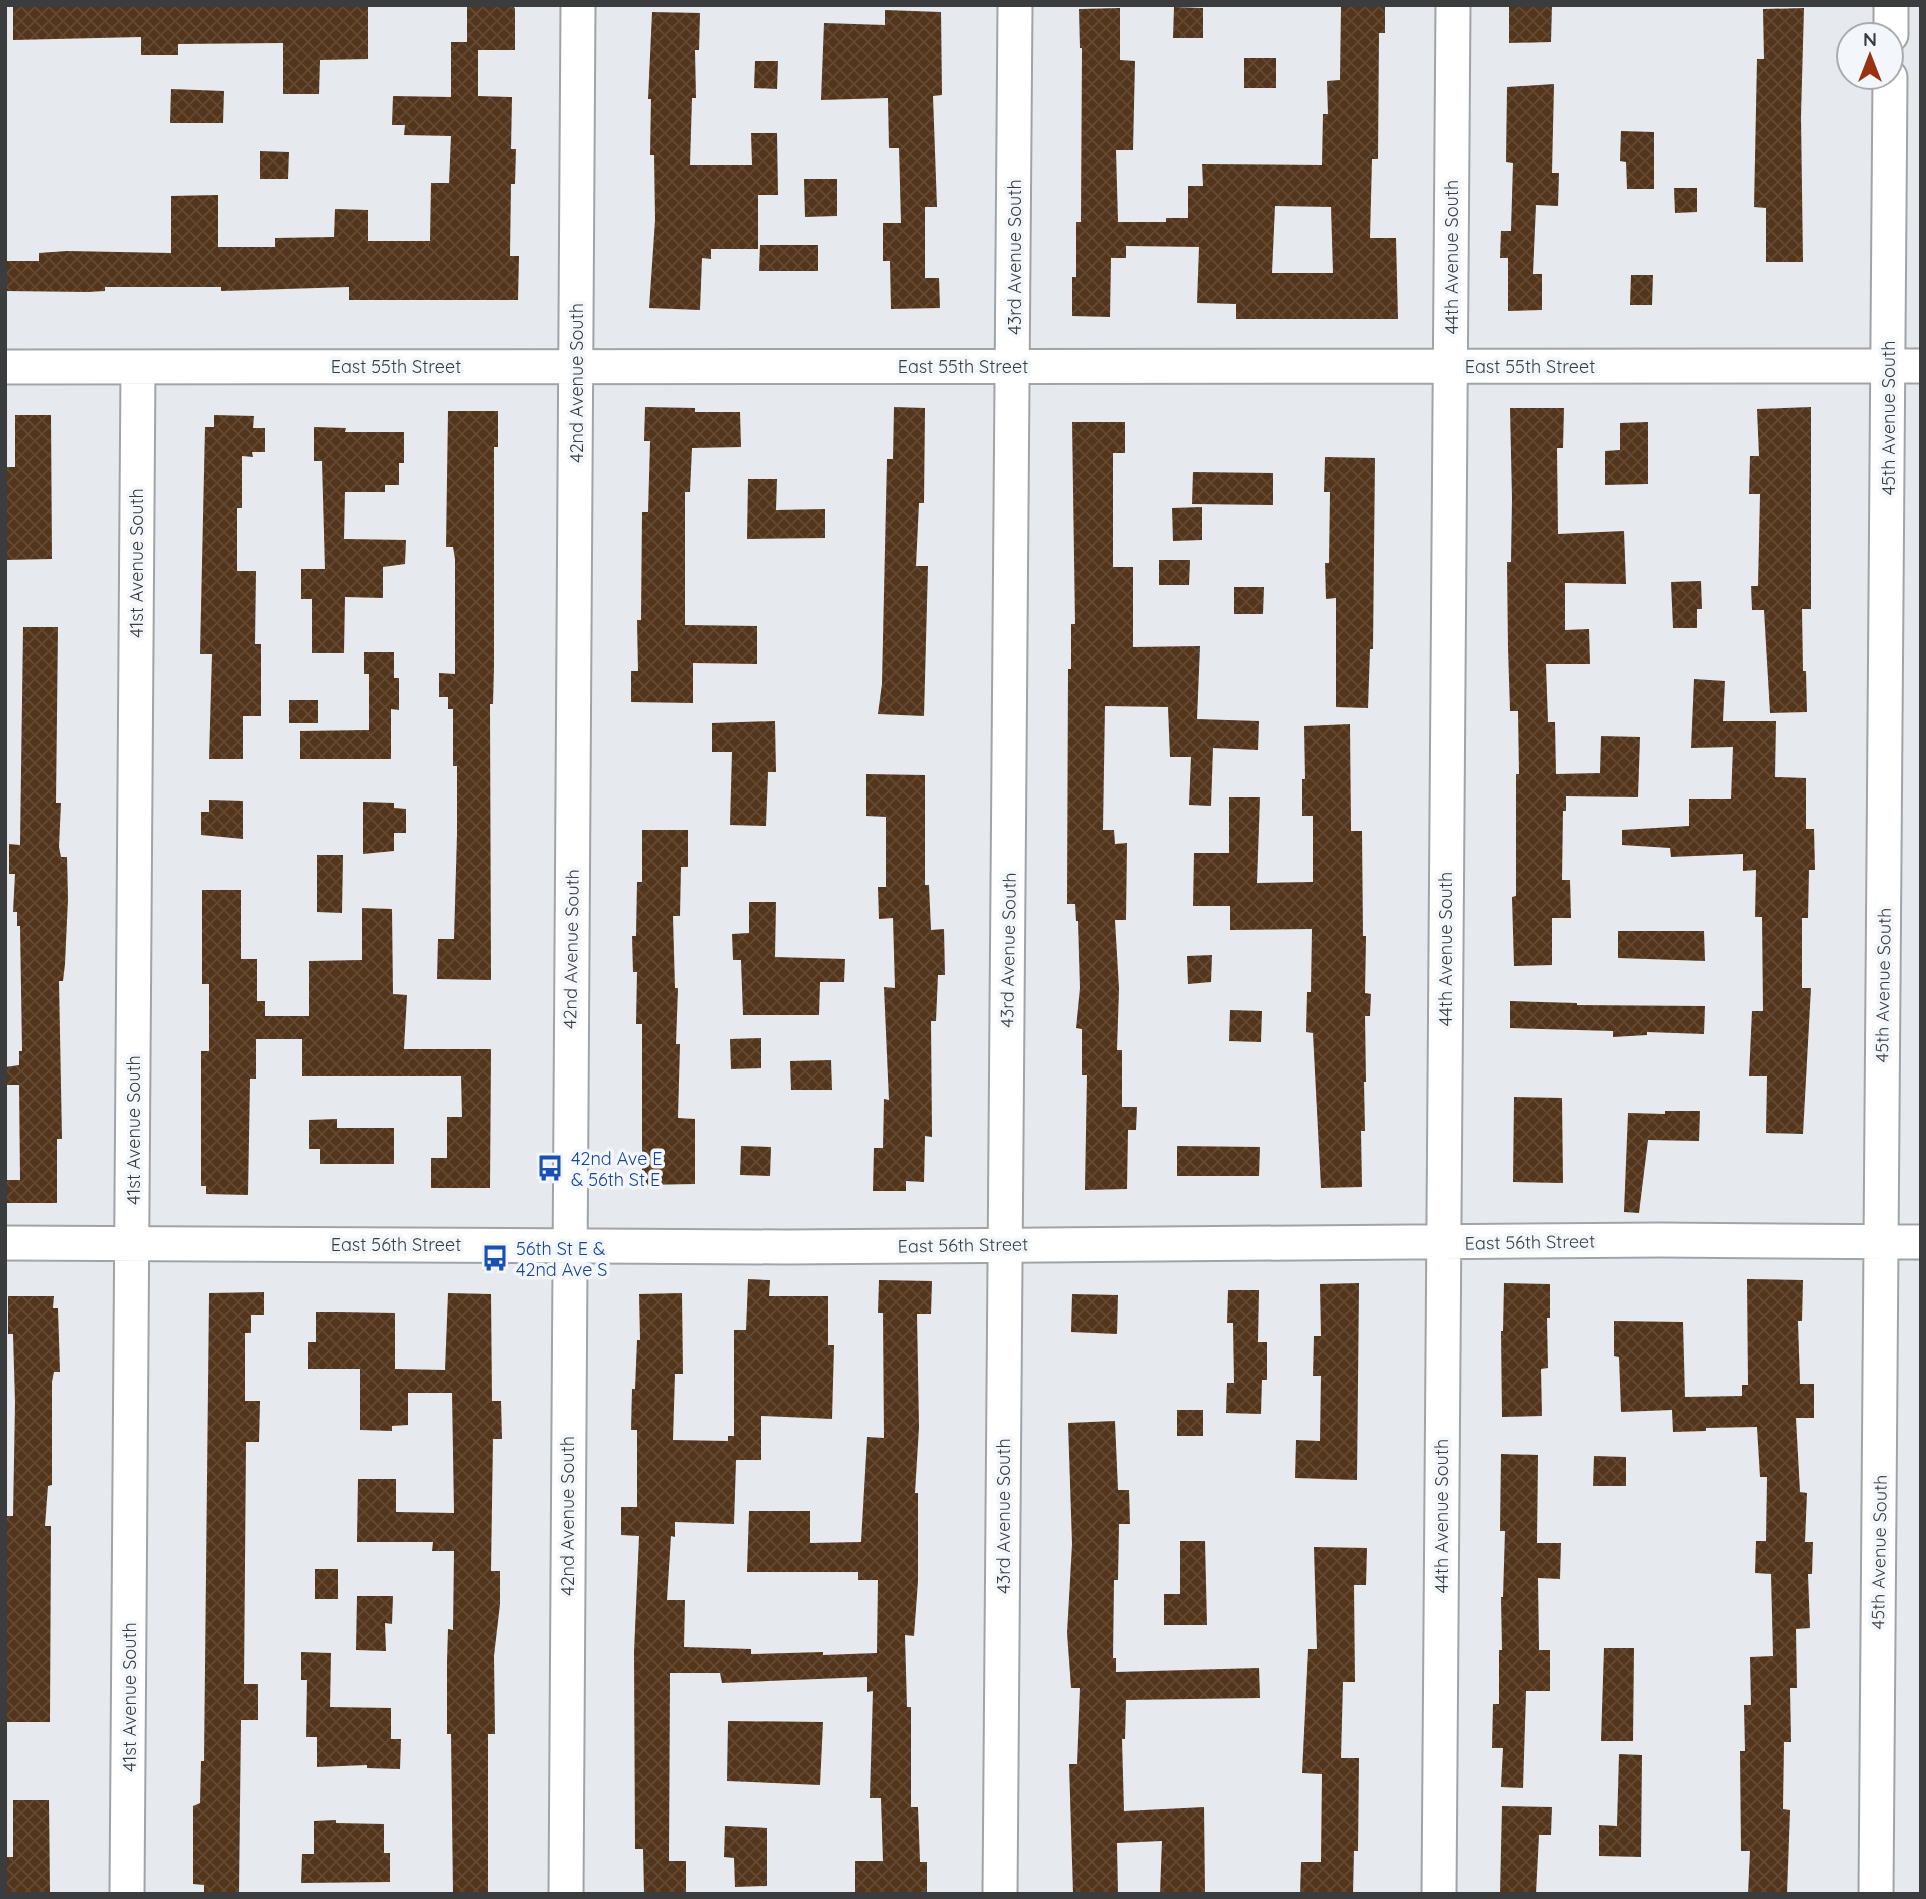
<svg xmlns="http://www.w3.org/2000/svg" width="1926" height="1899" viewBox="0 0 1926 1899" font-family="Quicksand,sans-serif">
<defs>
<pattern id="building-cross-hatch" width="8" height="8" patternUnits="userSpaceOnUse" patternTransform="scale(1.75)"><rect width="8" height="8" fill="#52351a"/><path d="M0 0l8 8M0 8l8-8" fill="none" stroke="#634a34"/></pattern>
</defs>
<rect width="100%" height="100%" fill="#e6eaee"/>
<path fill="url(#building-cross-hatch)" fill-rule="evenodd" d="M 13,5 L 368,5 L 368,59 L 320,60 L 319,94 L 283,94 L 283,43 L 178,44 L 178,55 L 141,55 L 141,37 L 13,40 Z
M 467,5 L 513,5 L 515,9 L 515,50 L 478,50 L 478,96 L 512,97 L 511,149 L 516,149 L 515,184 L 511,184 L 510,256 L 519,256 L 518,300 L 349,300 L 349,287 L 221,291 L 221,287 L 105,287 L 105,291 L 88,292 L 5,291 L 5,261 L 39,261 L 39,253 L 67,251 L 171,253 L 171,196 L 218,195 L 218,247 L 275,247 L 275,238 L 334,237 L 335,209 L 368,210 L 368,241 L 430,241 L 431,183 L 449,183 L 451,136 L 404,135 L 405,125 L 392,125 L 393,96 L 451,97 L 451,42 L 467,42 Z
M 1509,5 L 1552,5 L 1551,42 L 1509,43 Z
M 1385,6 L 1385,33 L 1379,33 L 1378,159 L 1372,159 L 1370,238 L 1396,238 L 1398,319 L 1236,319 L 1236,304 L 1197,303 L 1199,247 L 1126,246 L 1126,258 L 1111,258 L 1110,317 L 1072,316 L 1072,277 L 1076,277 L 1076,222 L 1081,222 L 1082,48 L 1080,48 L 1079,9 L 1120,8 L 1120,60 L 1135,61 L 1133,150 L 1116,150 L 1118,222 L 1166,222 L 1166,218 L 1188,218 L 1188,186 L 1203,186 L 1202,164 L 1322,165 L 1323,114 L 1328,114 L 1327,81 L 1340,80 L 1341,7 ZM 1275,206 L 1331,207 L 1333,273 L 1272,273 Z
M 1174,7 L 1203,8 L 1203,38 L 1173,38 Z
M 1804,8 L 1801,116 L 1803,262 L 1766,262 L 1766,208 L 1754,207 L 1757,59 L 1764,59 L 1763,9 Z
M 885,10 L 941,12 L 942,95 L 933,96 L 937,207 L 925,207 L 925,278 L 939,278 L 940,308 L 891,309 L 890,261 L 883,261 L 883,223 L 901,223 L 899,148 L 889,148 L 888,98 L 821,100 L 824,23 L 885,25 Z
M 652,12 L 700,13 L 699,50 L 695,50 L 696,98 L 692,98 L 690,165 L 752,165 L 751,133 L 777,133 L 778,195 L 758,195 L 758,249 L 711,249 L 711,259 L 702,258 L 700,310 L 649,308 L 655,220 L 654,155 L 650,155 L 651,99 L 648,99 Z
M 1244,58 L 1276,58 L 1276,88 L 1244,88 Z
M 755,61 L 778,61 L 777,89 L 754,88 Z
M 1554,84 L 1552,173 L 1559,173 L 1558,206 L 1536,205 L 1533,274 L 1542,274 L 1542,310 L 1508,311 L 1508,258 L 1500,258 L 1501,231 L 1511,231 L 1513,163 L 1506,162 L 1507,87 Z
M 171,89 L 224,91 L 223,123 L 170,123 Z
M 1621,131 L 1654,132 L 1654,189 L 1627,189 L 1626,162 L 1620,161 Z
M 260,151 L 289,152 L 288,179 L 260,179 Z
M 804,179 L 837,179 L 837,216 L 805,217 Z
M 1674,188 L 1697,188 L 1697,212 L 1675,213 Z
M 760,245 L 818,245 L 818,271 L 759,271 Z
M 1631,275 L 1653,275 L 1652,305 L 1630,305 Z
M 645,407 L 695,408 L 695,412 L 740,412 L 741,447 L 692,448 L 690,492 L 685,492 L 685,625 L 757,626 L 757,664 L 693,663 L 693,703 L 631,702 L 631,671 L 638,671 L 637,620 L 641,620 L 642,512 L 648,512 L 650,441 L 644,441 Z
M 894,407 L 925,408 L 924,503 L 919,503 L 916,566 L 928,566 L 924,716 L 878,714 L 882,684 L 887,459 L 893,459 Z
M 1811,407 L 1811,609 L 1802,609 L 1803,671 L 1806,671 L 1807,712 L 1770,713 L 1764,610 L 1752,610 L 1751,586 L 1758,586 L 1760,494 L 1749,494 L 1750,456 L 1759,456 L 1757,409 Z
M 1510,408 L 1564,408 L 1563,448 L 1557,448 L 1558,534 L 1624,531 L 1626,584 L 1565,583 L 1565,630 L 1589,629 L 1590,664 L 1546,664 L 1548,722 L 1555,722 L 1556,774 L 1600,773 L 1601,736 L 1640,737 L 1638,797 L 1566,796 L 1566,811 L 1563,811 L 1562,880 L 1570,880 L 1571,918 L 1552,918 L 1552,965 L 1514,966 L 1512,897 L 1516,896 L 1516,774 L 1519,774 L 1518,711 L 1510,711 L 1508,648 L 1507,562 L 1511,562 L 1512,499 Z
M 448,411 L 498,411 L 498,447 L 494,447 L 494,667 L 493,704 L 490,704 L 491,980 L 437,979 L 438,939 L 454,939 L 457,834 L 457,766 L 453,766 L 453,709 L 448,709 L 448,697 L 439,697 L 439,673 L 455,674 L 455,559 L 453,547 L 446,547 Z
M 15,415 L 51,415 L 52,559 L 5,560 L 5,467 L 15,467 Z
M 214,415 L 254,416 L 253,428 L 265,428 L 265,452 L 252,452 L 253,457 L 242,456 L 242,508 L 237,508 L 237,571 L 256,571 L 255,644 L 261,644 L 261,716 L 243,716 L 243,759 L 209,759 L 212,654 L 200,654 L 205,427 L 214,427 Z
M 1072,422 L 1125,422 L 1125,453 L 1113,453 L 1113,567 L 1133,567 L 1133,647 L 1200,646 L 1197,719 L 1259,721 L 1258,750 L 1213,748 L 1211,806 L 1189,805 L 1191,757 L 1170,757 L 1168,707 L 1105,706 L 1103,830 L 1114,830 L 1115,844 L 1127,843 L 1126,920 L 1115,920 L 1119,989 L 1117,1050 L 1122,1050 L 1122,1107 L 1137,1107 L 1136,1130 L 1128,1130 L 1127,1189 L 1085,1190 L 1087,1075 L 1082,1075 L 1082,1029 L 1076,1028 L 1080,988 L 1078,921 L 1076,921 L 1075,904 L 1067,904 L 1068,669 L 1071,669 L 1071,624 L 1075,624 Z
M 1648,422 L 1648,484 L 1605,485 L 1605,451 L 1620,450 L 1620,423 Z
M 314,427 L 346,428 L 345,432 L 404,432 L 404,463 L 399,463 L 399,485 L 385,485 L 385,492 L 345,492 L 344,539 L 406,540 L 405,564 L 383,567 L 383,598 L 345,597 L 344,653 L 312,653 L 312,599 L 301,599 L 301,569 L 325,569 L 322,461 L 314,461 Z
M 1325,457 L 1375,458 L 1373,649 L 1370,649 L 1368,708 L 1336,707 L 1336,598 L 1326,599 L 1325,563 L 1329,563 L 1330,492 L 1324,492 Z
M 1193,472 L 1273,473 L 1273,505 L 1192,504 Z
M 748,479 L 777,479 L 776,510 L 825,509 L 825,538 L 747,539 Z
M 1202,507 L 1202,540 L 1173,541 L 1172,508 Z
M 1159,560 L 1190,560 L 1189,585 L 1159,585 Z
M 1701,581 L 1702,609 L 1697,609 L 1697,628 L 1673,628 L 1671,582 Z
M 1234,587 L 1264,587 L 1263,614 L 1234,614 Z
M 23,627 L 58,627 L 56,803 L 61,803 L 59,847 L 61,857 L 67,857 L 68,899 L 65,964 L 63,981 L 59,981 L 62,1139 L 57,1139 L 57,1203 L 6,1203 L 6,1180 L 20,1180 L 19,1085 L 5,1085 L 5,1067 L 19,1065 L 19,1051 L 22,1051 L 20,926 L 17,926 L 17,912 L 13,912 L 15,874 L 9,874 L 9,844 L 20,845 Z
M 364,652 L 394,652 L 394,678 L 399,678 L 399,710 L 391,709 L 391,759 L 300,759 L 300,731 L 369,730 L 369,674 L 364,674 Z
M 1694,679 L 1725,681 L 1723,721 L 1776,721 L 1775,777 L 1806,778 L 1806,829 L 1814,829 L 1815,870 L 1809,870 L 1808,918 L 1802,918 L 1802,988 L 1811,988 L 1803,1134 L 1766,1133 L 1767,1076 L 1749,1076 L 1752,1011 L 1763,1011 L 1762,917 L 1755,917 L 1756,870 L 1743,871 L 1743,854 L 1671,857 L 1670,848 L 1622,845 L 1622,830 L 1689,826 L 1689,799 L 1731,799 L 1733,747 L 1691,748 Z
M 289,700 L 318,700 L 318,723 L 289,723 Z
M 775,721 L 776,772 L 768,772 L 766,826 L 730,825 L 732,752 L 712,752 L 712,723 Z
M 1350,724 L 1351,831 L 1362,831 L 1363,936 L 1366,936 L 1365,993 L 1371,994 L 1370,1016 L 1365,1016 L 1366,1082 L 1364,1082 L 1365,1131 L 1361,1131 L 1362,1187 L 1321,1188 L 1313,1033 L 1306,1032 L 1307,992 L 1311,992 L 1312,929 L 1230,930 L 1230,906 L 1193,906 L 1194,853 L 1229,853 L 1229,797 L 1260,797 L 1257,883 L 1313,882 L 1313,816 L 1302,816 L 1302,779 L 1305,779 L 1304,726 Z
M 866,774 L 925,775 L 925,885 L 929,885 L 931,930 L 944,929 L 945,975 L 938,975 L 936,1021 L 931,1021 L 932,1137 L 925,1136 L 924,1182 L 906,1181 L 906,1191 L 873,1191 L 874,1148 L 883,1148 L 884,1099 L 889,1100 L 884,987 L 895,988 L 893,918 L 879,919 L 878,887 L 886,887 L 886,817 L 866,816 Z
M 209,800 L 243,801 L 243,839 L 201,835 L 201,812 L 209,812 Z
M 363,802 L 394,803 L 394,808 L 406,809 L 406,833 L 394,833 L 394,851 L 363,854 Z
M 642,830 L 688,830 L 688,867 L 681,867 L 680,916 L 673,916 L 675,988 L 678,988 L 676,1044 L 680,1044 L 678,1118 L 695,1119 L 695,1184 L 642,1185 L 642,1024 L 636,1024 L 637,972 L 633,972 L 632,936 L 636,936 L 637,882 L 642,882 Z
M 317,855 L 343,855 L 342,913 L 317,912 Z
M 202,890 L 241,890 L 241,959 L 257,959 L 257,1001 L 265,1001 L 265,1016 L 309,1016 L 309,961 L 362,960 L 362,908 L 392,909 L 393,994 L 407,995 L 404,1049 L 491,1049 L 490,1188 L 431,1188 L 431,1158 L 447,1158 L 447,1117 L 462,1117 L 461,1076 L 302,1076 L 302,1039 L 256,1039 L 256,1079 L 250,1079 L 248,1195 L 206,1194 L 206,1186 L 201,1186 L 201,1051 L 209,1051 L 209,984 L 202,984 Z
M 749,902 L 776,902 L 775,957 L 845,959 L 844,982 L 820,982 L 819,1015 L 743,1015 L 741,960 L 733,960 L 732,934 L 749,933 Z
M 1618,931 L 1704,931 L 1705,961 L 1618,958 Z
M 1212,955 L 1211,982 L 1188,984 L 1187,956 Z
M 1510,1001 L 1577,1003 L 1577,1005 L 1705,1006 L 1704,1034 L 1647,1032 L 1647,1035 L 1613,1037 L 1613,1031 L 1510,1028 Z
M 1230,1010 L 1262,1011 L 1261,1042 L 1229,1041 Z
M 761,1038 L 761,1068 L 731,1069 L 730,1039 Z
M 831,1060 L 832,1090 L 791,1090 L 790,1061 Z
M 1514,1097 L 1562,1098 L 1563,1183 L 1513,1182 Z
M 1665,1111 L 1700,1111 L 1699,1141 L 1648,1140 L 1639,1213 L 1624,1212 L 1628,1113 L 1665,1114 Z
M 337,1119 L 337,1128 L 394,1128 L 394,1164 L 320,1164 L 320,1149 L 309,1149 L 309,1120 Z
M 741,1146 L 771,1147 L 770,1176 L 740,1175 Z
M 1177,1146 L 1260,1147 L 1259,1176 L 1177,1176 Z
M 748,1279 L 770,1280 L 769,1296 L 828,1296 L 828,1345 L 834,1345 L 832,1419 L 761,1416 L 761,1460 L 736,1460 L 734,1524 L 675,1522 L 675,1537 L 671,1536 L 667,1600 L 685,1600 L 684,1647 L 751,1649 L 751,1654 L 823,1652 L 823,1655 L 877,1653 L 878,1580 L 858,1580 L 858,1572 L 747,1572 L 749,1511 L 810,1511 L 810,1543 L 861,1542 L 867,1437 L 884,1438 L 883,1313 L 878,1313 L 879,1280 L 932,1281 L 931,1314 L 917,1314 L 919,1427 L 915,1493 L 918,1493 L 918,1581 L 914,1636 L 905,1635 L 907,1707 L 911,1707 L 911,1807 L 918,1807 L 920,1862 L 927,1862 L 927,1894 L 855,1894 L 855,1861 L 883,1861 L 881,1798 L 870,1798 L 873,1691 L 867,1692 L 867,1677 L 722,1683 L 720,1673 L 670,1673 L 669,1861 L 686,1861 L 686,1894 L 644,1894 L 643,1849 L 635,1849 L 634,1652 L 639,1536 L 621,1535 L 621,1507 L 637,1507 L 637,1430 L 631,1430 L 632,1389 L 635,1389 L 637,1340 L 640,1340 L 639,1294 L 682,1293 L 683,1374 L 675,1374 L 673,1440 L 728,1441 L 728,1436 L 734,1436 L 734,1330 L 746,1330 Z
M 1747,1279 L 1803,1280 L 1802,1321 L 1798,1321 L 1800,1384 L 1814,1384 L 1814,1418 L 1796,1418 L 1800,1492 L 1807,1493 L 1805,1542 L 1813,1542 L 1812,1574 L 1808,1574 L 1810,1628 L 1796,1629 L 1797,1688 L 1790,1688 L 1791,1742 L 1784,1742 L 1783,1809 L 1790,1810 L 1787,1894 L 1748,1894 L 1750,1851 L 1741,1851 L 1740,1751 L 1745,1751 L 1744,1705 L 1751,1705 L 1750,1657 L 1773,1656 L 1771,1574 L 1755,1573 L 1756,1541 L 1766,1541 L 1767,1477 L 1760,1477 L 1757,1427 L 1706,1428 L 1706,1431 L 1673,1432 L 1672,1410 L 1621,1412 L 1619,1357 L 1614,1356 L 1614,1321 L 1683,1322 L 1685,1397 L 1742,1396 L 1742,1385 L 1748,1385 Z
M 1359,1283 L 1357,1480 L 1295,1478 L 1296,1440 L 1320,1441 L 1321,1376 L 1313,1376 L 1314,1336 L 1321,1336 L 1320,1284 Z
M 1504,1283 L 1550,1284 L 1550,1318 L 1547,1318 L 1548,1368 L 1541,1369 L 1542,1416 L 1502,1417 L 1501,1331 L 1503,1331 Z
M 1228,1290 L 1259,1290 L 1258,1342 L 1267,1342 L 1267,1380 L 1262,1380 L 1261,1414 L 1226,1413 L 1227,1383 L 1234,1383 L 1233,1323 L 1227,1323 Z
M 264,1292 L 264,1315 L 251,1315 L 251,1333 L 245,1333 L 245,1401 L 260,1401 L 259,1442 L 246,1442 L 244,1684 L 258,1684 L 258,1720 L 241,1720 L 239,1894 L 204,1894 L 204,1885 L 193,1884 L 193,1806 L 200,1803 L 201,1761 L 204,1761 L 209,1293 Z
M 448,1293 L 491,1294 L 492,1401 L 501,1401 L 502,1439 L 493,1439 L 491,1571 L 500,1571 L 500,1604 L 494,1656 L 495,1734 L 488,1734 L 488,1894 L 453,1894 L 451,1734 L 447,1734 L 447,1662 L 448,1629 L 453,1630 L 454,1551 L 432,1551 L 433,1542 L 357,1542 L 358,1479 L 396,1479 L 396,1512 L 454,1513 L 452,1393 L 408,1393 L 408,1425 L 392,1426 L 392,1431 L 360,1430 L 360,1369 L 308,1369 L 308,1342 L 316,1342 L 316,1312 L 338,1312 L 395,1313 L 395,1369 L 445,1370 Z
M 1072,1294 L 1118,1295 L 1117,1334 L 1071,1332 Z
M 8,1296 L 54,1296 L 53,1308 L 58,1308 L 60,1372 L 54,1372 L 52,1382 L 52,1485 L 48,1486 L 45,1526 L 51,1526 L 50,1722 L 6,1722 L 5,1516 L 13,1516 L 15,1403 L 13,1334 L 8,1334 Z
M 1177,1410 L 1203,1410 L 1203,1436 L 1177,1436 Z
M 1115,1421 L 1118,1490 L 1129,1490 L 1130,1524 L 1119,1524 L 1118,1580 L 1114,1580 L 1113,1658 L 1116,1658 L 1116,1672 L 1259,1668 L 1260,1698 L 1126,1700 L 1125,1739 L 1122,1739 L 1124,1811 L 1204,1807 L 1205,1894 L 1160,1894 L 1162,1841 L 1117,1843 L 1118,1894 L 1073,1894 L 1069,1764 L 1077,1764 L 1080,1688 L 1071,1688 L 1067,1633 L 1072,1544 L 1068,1423 Z
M 1501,1454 L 1538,1455 L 1537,1543 L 1561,1543 L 1560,1579 L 1538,1578 L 1539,1650 L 1550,1650 L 1550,1691 L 1526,1691 L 1523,1788 L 1501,1787 L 1503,1748 L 1492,1748 L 1493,1704 L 1499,1704 L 1499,1650 L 1502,1650 L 1501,1597 L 1503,1597 L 1505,1531 L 1500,1531 Z
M 1594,1456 L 1626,1457 L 1626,1486 L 1593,1486 Z
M 1180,1541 L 1205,1541 L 1207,1625 L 1164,1625 L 1164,1594 L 1180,1594 Z
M 1314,1547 L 1367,1548 L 1366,1585 L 1354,1585 L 1355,1682 L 1343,1682 L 1341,1758 L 1359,1758 L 1358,1851 L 1354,1851 L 1353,1894 L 1300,1894 L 1301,1862 L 1321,1862 L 1322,1774 L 1302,1773 L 1308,1649 L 1317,1649 Z
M 315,1569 L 338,1569 L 338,1599 L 315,1599 Z
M 357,1596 L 393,1596 L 392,1624 L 385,1623 L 386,1651 L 356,1650 Z
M 1604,1648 L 1634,1648 L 1633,1741 L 1601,1741 Z
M 301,1652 L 331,1653 L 330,1707 L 391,1708 L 391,1739 L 401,1739 L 400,1769 L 367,1768 L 367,1765 L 317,1767 L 317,1737 L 306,1737 L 307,1680 L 301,1680 Z
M 728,1721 L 823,1722 L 820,1785 L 727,1781 Z
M 1619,1754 L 1642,1755 L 1641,1857 L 1599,1856 L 1599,1825 L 1617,1826 Z
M 13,1800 L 49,1800 L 50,1894 L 5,1894 L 5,1857 L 13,1857 Z
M 1502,1806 L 1552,1807 L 1551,1835 L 1539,1835 L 1536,1894 L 1500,1894 Z
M 336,1820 L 336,1823 L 384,1824 L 384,1853 L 390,1853 L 390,1882 L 301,1883 L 302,1854 L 314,1854 L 314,1821 Z
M 725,1826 L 767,1828 L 767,1886 L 735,1887 L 734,1858 L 724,1857 Z"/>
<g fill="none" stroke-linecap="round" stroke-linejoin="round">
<g stroke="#a0a4a7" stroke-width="37">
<path id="street" d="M 1891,35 L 1891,5
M 5,367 L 1921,366
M 5,1243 L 787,1247 L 1660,1240 L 1921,1242
M 127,1894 L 138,367
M 566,1894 L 578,5
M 1000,1894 L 1015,5
M 1439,1894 L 1453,5
M 1876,1894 L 1890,77"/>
</g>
<use href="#street" stroke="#fff" stroke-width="33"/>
</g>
<defs>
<g id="bus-bare" transform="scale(2.1)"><path d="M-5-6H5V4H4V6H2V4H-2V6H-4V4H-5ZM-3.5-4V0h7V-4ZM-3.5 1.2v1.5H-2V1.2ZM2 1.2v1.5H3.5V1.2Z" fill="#1a4fb4" stroke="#f3f7fb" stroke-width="2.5" paint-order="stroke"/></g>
</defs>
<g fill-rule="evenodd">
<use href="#bus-bare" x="550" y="1168"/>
<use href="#bus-bare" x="495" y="1258"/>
</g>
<g text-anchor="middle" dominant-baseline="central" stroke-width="7" stroke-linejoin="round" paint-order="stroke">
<g font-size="18" fill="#3b3c3e" stroke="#f3f7fb">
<text transform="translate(1014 257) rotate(-90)">43rd Avenue South</text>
<text transform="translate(1451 257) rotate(-90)">44th Avenue South</text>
<text x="396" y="366">East 55th Street</text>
<text x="963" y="366">East 55th Street</text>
<text x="1530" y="366">East 55th Street</text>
<text transform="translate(576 383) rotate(-90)">42nd Avenue South</text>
<text transform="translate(1888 418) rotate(-90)">45th Avenue South</text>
<text transform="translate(136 563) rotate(-90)">41st Avenue South</text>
<text transform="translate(571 949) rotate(-89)">42nd Avenue South</text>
<text transform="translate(1445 949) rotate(-90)">44th Avenue South</text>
<text transform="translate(1008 950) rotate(-89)">43rd Avenue South</text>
<text transform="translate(1883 985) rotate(-89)">45th Avenue South</text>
<text transform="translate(133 1130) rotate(-90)">41st Avenue South</text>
<text transform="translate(1530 1242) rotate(-1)">East 56th Street</text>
<text x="396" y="1244">East 56th Street</text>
<text transform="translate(963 1245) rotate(-1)">East 56th Street</text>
<text transform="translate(567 1516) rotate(-90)">42nd Avenue South</text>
<text transform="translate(1003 1516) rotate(-90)">43rd Avenue South</text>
<text transform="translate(1441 1516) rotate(-90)">44th Avenue South</text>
<text transform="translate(1879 1552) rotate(-89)">45th Avenue South</text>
<text transform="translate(129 1697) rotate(-90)">41st Avenue South</text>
</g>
<g font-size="18" fill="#164399" stroke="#f3f7fb" text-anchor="start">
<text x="571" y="1158">42nd Ave E<tspan x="571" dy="21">&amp; 56th St E</tspan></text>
<text x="516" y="1248">56th St E &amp;<tspan x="516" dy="21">42nd Ave S</tspan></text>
</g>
</g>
<rect width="1926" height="1899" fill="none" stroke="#3b3c3e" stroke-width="14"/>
<g transform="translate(1870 56)"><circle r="33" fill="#f3f7fb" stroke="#a9acaf" stroke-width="2"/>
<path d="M0-5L12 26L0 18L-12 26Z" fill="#993213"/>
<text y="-10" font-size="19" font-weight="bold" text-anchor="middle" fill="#3b3c3e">N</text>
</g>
</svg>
